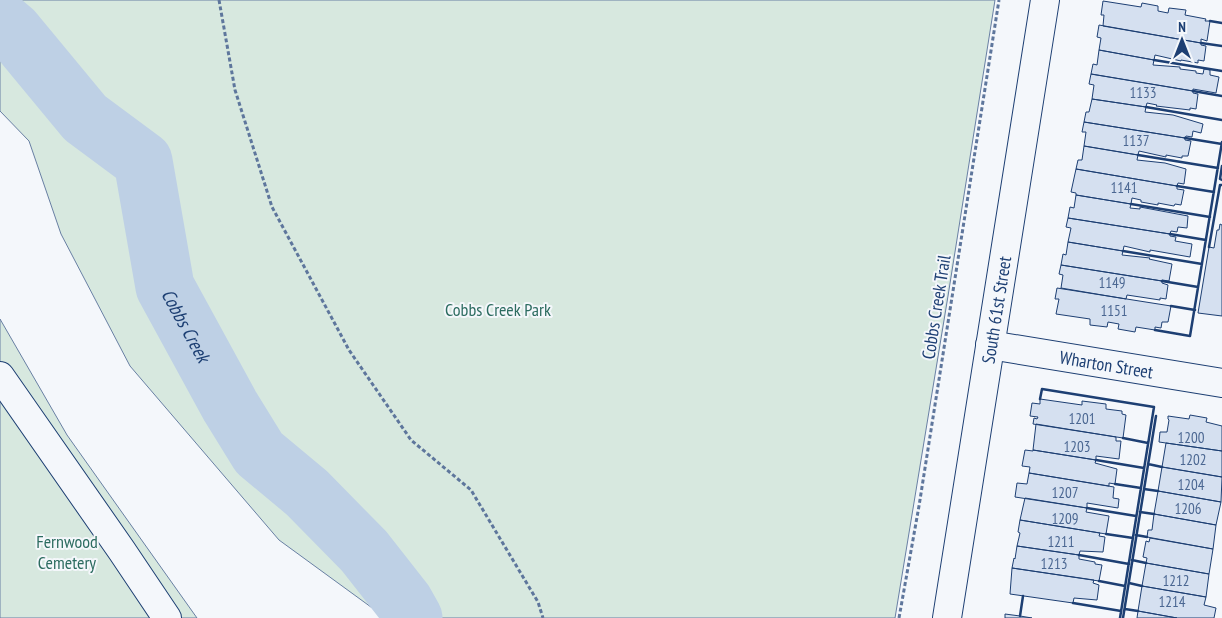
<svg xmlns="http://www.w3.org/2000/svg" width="1222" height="618" viewBox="0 0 1222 618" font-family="'PT Sans Narrow',sans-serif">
<rect width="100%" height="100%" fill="#f4f7fb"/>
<path fill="#d7e8df" stroke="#687fa3" d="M 0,0 L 995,0 L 948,296 L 895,618 L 386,618 L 279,540 L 130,366 L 61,234 L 29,141 L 0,111 Z
M 0,319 L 67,435 L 197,618 L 0,618 Z"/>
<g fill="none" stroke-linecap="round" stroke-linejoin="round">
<path stroke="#bed0e5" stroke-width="59" id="s1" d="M 0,20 L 13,31 L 85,118 L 143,161 L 165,287 L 230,406 L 259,453 L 307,493 L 364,551 L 404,602 L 413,618"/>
</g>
<path fill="#d5e0f0" stroke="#1d3f73" d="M 1103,1 L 1141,7 L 1142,3 L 1158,6 L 1158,11 L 1168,13 L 1169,8 L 1186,10 L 1185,15 L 1206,19 L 1205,21 L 1210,21 L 1207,41 L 1201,39 L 1201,43 L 1103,26 L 1104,15 L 1101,15 Z
M 1099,25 L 1201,43 L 1201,45 L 1206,46 L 1204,61 L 1198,60 L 1198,63 L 1181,60 L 1181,61 L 1155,55 L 1154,60 L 1099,50 L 1101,38 L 1097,37 Z
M 1099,50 L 1154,60 L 1153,65 L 1180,67 L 1180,69 L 1196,71 L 1196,73 L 1203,74 L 1204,69 L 1210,70 L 1210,75 L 1219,77 L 1216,93 L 1193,89 L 1193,91 L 1091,74 L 1093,64 L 1097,65 Z
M 1091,74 L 1193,91 L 1193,93 L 1198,94 L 1196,109 L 1190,108 L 1190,110 L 1156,106 L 1157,105 L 1147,103 L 1146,107 L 1092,99 L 1094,85 L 1089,84 Z
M 1092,99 L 1146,107 L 1145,112 L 1173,115 L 1203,124 L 1201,133 L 1193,131 L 1192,137 L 1186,136 L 1185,138 L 1084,122 L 1086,112 L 1089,112 Z
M 1084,122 L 1185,138 L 1185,140 L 1191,141 L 1188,156 L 1182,156 L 1182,158 L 1166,155 L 1166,157 L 1139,151 L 1138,155 L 1084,146 L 1086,132 L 1082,132 Z
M 1084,146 L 1138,155 L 1137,160 L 1165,163 L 1186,169 L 1184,184 L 1178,183 L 1177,186 L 1076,169 L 1078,160 L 1082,160 Z
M 1076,169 L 1177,186 L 1177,189 L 1184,190 L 1181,205 L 1175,204 L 1174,206 L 1158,203 L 1158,205 L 1141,202 L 1141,200 L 1132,198 L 1131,204 L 1076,195 L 1076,193 L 1071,192 Z
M 1076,195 L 1131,204 L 1130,208 L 1140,209 L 1140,207 L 1188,216 L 1187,228 L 1178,227 L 1177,232 L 1171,231 L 1170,234 L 1068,218 L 1070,207 L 1074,208 Z
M 1068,218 L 1170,234 L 1170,236 L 1176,237 L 1175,241 L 1192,244 L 1190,257 L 1150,250 L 1150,252 L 1124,246 L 1123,251 L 1068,242 L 1071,228 L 1066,227 Z
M 1220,224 L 1222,225 L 1222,316 L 1198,313 L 1209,247 L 1214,248 L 1217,230 L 1219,230 Z
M 1068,242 L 1123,251 L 1122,255 L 1150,258 L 1149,259 L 1172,264 L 1169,281 L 1162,280 L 1162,281 L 1061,265 L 1063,254 L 1066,255 Z
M 1061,265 L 1162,281 L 1162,283 L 1168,285 L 1166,299 L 1160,298 L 1160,300 L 1127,295 L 1126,299 L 1061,288 L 1063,275 L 1059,274 Z
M 1057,288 L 1171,306 L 1168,322 L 1162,322 L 1161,328 L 1155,327 L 1155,330 L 1136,327 L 1135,332 L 1118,329 L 1119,324 L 1108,322 L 1107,327 L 1090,325 L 1090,319 L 1056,314 L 1059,299 L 1055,299 Z
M 1040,399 L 1082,405 L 1082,401 L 1106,404 L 1106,409 L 1122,411 L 1122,414 L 1126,415 L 1123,438 L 1033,424 L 1034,418 L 1037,419 L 1038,417 L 1030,416 L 1032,403 L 1040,404 Z
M 1190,415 L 1207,418 L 1206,422 L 1222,426 L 1222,451 L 1159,442 L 1160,432 L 1167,432 L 1169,420 L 1168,419 L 1168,416 L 1189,419 Z
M 1036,424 L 1116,437 L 1116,441 L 1121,441 L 1119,459 L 1096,456 L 1096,460 L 1033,450 Z
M 1166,443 L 1222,451 L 1222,477 L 1162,467 Z
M 1025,450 L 1033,451 L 1033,450 L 1096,460 L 1095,463 L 1117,469 L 1115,484 L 1109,483 L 1109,486 L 1029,473 L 1030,467 L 1022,466 Z
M 1162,467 L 1222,477 L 1221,502 L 1158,491 Z
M 1029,473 L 1114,487 L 1113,498 L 1119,499 L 1118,508 L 1087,503 L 1087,508 L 1015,497 L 1017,483 L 1027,484 Z
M 1158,491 L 1221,502 L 1216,525 L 1154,514 Z
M 1025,498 L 1087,508 L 1086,512 L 1109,516 L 1106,534 L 1020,520 Z
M 1154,514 L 1216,525 L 1213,549 L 1147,537 L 1148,530 L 1152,530 Z
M 1020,520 L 1100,533 L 1099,536 L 1105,537 L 1103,552 L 1080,551 L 1079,555 L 1017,546 L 1020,533 L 1018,532 Z
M 1150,538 L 1213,549 L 1209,574 L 1146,563 L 1147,558 L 1143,557 L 1146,541 L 1149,542 Z
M 1017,546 L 1079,555 L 1079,559 L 1095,562 L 1095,564 L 1102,565 L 1099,581 L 1012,568 L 1014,558 L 1015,559 Z
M 1146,563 L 1209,574 L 1206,597 L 1142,586 Z
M 1012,568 L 1094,580 L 1093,583 L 1099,585 L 1097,600 L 1074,598 L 1073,603 L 1010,594 Z
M 1142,586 L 1206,597 L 1204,605 L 1216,608 L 1214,618 L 1177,618 L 1138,611 Z
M 1138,611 L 1177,618 L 1137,618 Z
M 1005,614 L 1020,616 L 1032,618 L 1005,618 Z"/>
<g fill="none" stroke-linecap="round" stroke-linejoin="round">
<g stroke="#1d3f73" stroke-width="30">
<g id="minor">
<path id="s2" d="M 990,345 L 1222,383"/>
<path d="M 0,376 L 122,551 L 167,618"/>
<path id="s3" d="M 947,618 L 1045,0"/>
</g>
</g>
<path stroke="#5e769c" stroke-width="3" stroke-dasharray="4 2.5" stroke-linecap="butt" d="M 219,0 L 235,90 L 272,207 L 349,350 L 411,440 L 471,490 L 538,602 L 543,618
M 899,618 L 919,506 L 999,0"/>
<use href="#minor" stroke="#f4f7fb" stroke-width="28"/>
<path stroke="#1d3f73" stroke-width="2.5" d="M 1210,21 L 1222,23
M 1201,43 L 1222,46
M 1154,60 L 1222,71
M 1193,91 L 1222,96
M 1146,107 L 1222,120
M 1185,138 L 1222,144
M 1138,155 L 1218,168
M 1222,166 L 1220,179 L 1222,180
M 1177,186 L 1214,192
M 1131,204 L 1210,217
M 1170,234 L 1206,240
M 1209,247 L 1220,185 L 1222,185
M 1123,251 L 1202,264
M 1162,281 L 1198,287
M 1171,306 L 1195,310
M 1155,330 L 1190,336 L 1222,142
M 1040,399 L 1042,389 L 1154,407 L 1120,618
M 1123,438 L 1148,443
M 1096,460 L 1144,468
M 1148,464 L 1162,467
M 1115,484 L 1141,488
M 1144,489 L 1158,491
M 1087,508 L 1136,516
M 1140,512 L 1154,514
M 1106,534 L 1133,538
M 1136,535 L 1147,537
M 1079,555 L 1129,564
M 1132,560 L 1146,563
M 1099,581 L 1125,586
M 1129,583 L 1142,586
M 1073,603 L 1121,611
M 1125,609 L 1138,611
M 1020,616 L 1023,596
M 1123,618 L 1156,416"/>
</g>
<g text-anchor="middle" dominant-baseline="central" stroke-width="4" stroke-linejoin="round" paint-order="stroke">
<g font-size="15" fill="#4b6792">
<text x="1143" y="92">1133</text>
<text x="1136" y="140">1137</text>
<text x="1124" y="187">1141</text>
<text x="1112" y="282">1149</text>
<text x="1114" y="310">1151</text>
<text x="1082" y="418">1201</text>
<text x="1191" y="437">1200</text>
<text x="1077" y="446">1203</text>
<text x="1193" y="459">1202</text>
<text x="1191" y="484">1204</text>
<text x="1065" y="492">1207</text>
<text x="1188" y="508">1206</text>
<text x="1065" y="518">1209</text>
<text x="1061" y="541">1211</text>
<text x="1054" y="563">1213</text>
<text x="1176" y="580">1212</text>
<text x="1172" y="601">1214</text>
</g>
<g font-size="18" fill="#1d3f73" stroke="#f4f7fb">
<text transform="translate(936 307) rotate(-81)">Cobbs Creek Trail</text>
<text stroke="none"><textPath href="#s3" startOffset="312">South 61st Street</textPath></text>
<text stroke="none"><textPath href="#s2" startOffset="118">Wharton Street</textPath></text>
</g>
<g font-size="18" fill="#2c6c60" stroke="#f4f7fb">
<text x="498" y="309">Cobbs Creek Park</text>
<text x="67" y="541">Fernwood<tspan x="67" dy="21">Cemetery</tspan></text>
</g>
<g font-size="19" font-style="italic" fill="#1d3f73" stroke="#f4f7fb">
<text stroke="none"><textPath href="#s1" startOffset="374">Cobbs Creek</textPath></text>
</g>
</g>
<g transform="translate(1182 40)" stroke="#f4f7fb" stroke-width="4" paint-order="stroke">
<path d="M0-4L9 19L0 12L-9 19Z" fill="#1d3f73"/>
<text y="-8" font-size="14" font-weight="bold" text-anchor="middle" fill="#1d3f73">N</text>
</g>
</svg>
